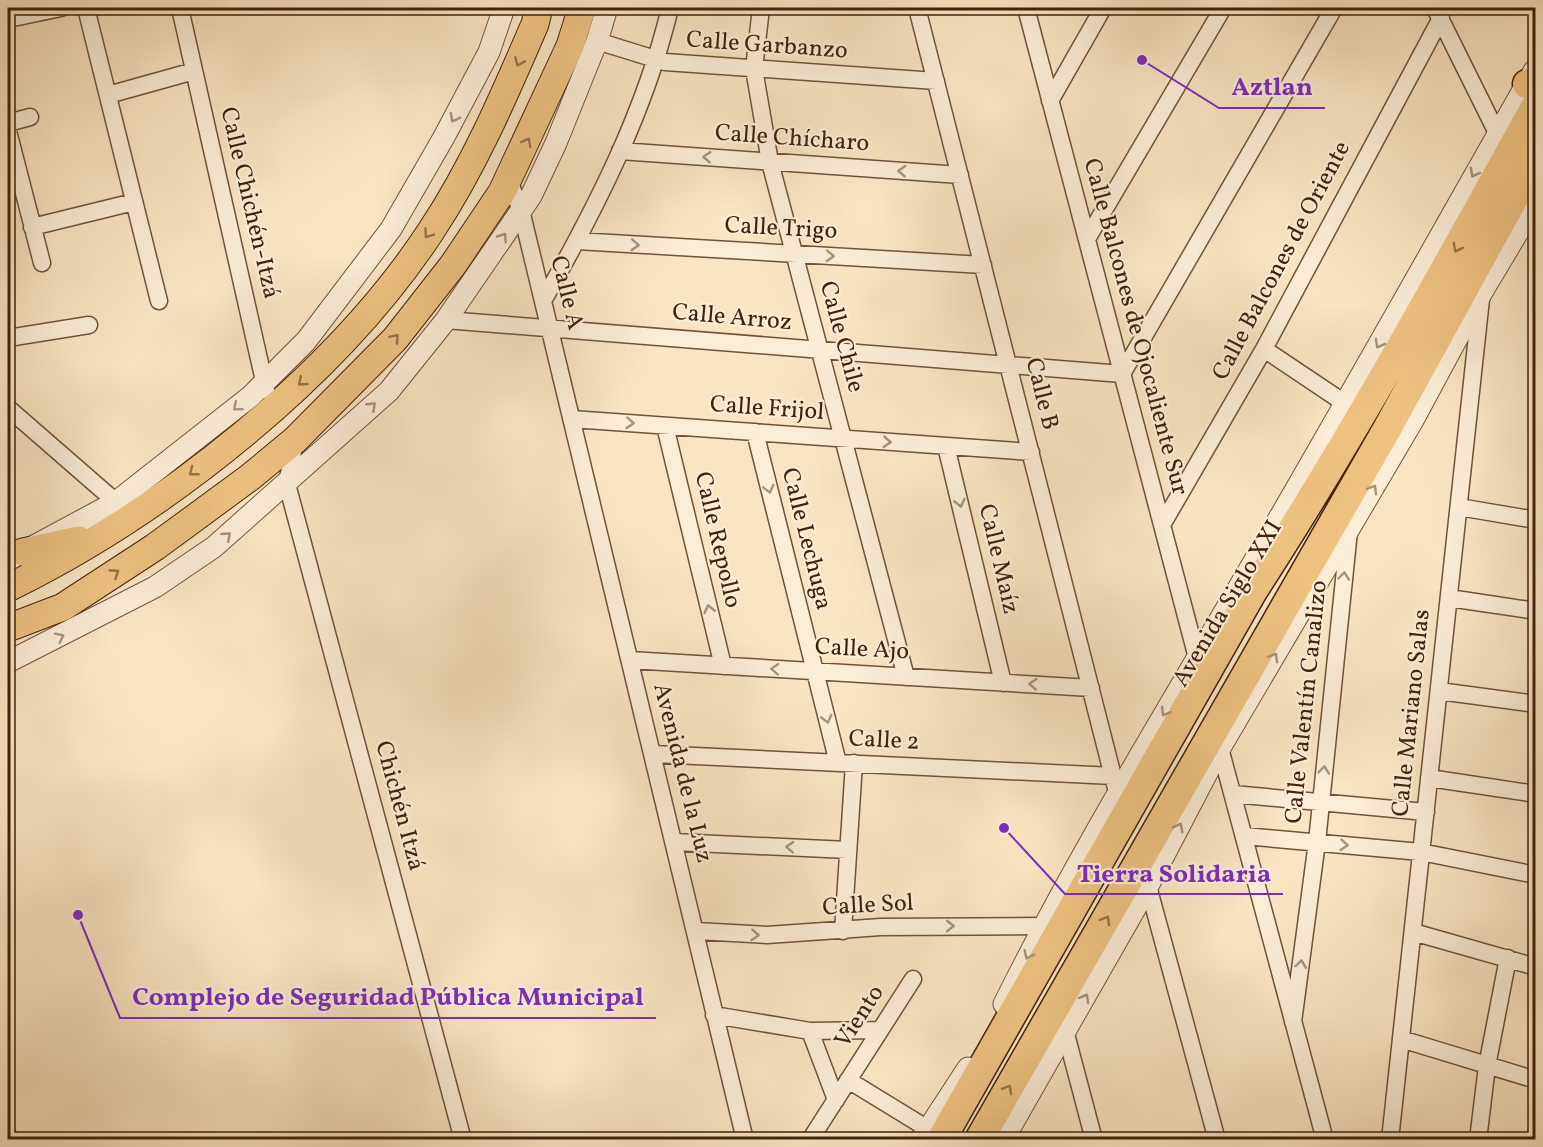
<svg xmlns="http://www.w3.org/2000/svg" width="1543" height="1147" viewBox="0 0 1543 1147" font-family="Vollkorn,serif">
<rect width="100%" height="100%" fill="#fae4c2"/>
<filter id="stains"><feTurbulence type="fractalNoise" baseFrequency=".00333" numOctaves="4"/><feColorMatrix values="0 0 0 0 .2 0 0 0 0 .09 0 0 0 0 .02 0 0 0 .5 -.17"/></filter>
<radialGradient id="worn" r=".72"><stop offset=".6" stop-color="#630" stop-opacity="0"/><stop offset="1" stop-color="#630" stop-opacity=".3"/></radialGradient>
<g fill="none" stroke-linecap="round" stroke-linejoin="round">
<g stroke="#70523a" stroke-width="19">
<path id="minor" d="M 86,8 L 159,301
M 180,8 L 266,390
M 761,8 L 754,69 L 770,162 L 906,677
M 917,8 L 1117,792
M 1026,8 L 1197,658
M 1435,8 L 1497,133
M 8,19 L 61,8
M 597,41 L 665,62 L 936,81
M 108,95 L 194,71
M 1050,101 L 1103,8
M 8,123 L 30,117
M 8,131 L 42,263
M 620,151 L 960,175
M 508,179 L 521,210 L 745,1140
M 32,227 L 134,202
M 1087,239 L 1223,8
M 577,241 L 983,265
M 543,301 C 596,208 645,112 670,8
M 446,320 L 1122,374 L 1334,8
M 8,338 L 89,325
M 1264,349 L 1346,404
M 8,408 L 116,502
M 572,419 L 1031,452
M 665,426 L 723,666
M 755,432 L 838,763
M 295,441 L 287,484 L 463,1140
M 946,446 L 1003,683
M 1459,507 L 1536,520
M 1162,525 L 1264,349 L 1441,18
M 1449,598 L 1536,611
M 630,660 L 1091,688
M 1439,691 L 1536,704
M 1220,748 L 1325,1140
M 653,754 L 1113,776
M 1429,778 L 1536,794
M 1233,794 L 1426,812
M 1244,836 L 1421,852 L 1536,875
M 674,842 L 848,850
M 1143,882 L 1148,886 L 1217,1140
M 697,931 L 767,935 L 881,927 L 1043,926
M 843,931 L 854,763
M 1413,932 L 1536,967
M 714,1015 L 810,1031 L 880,1030
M 1293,1022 L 1317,842 L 1349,531
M 810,1031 L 836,1100
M 1066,1034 L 1094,1140
M 1401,1039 L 1536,1080
M 848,1080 L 928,1129
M 8,1135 L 8,1140
M 810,1140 L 913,979
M 1390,1140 L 1481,299
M 1478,1140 L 1487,1066 L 1508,958"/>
</g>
<g stroke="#70523a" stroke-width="23">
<path id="tertiary" d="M 8,560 L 116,502 L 251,396 L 306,341 L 391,229 L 444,137 L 489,52 L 504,8
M 8,662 L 155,587 L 214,547 L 389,391 L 446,320 L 531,196 L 556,143 L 597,41 L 607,8
M 1004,1004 C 1080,851 1170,706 1256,558 C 1350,397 1441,234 1534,71
M 921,1140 L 968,1068
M 1003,1140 L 1148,886 L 1220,748 L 1412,422 L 1482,292 L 1536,202"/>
</g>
<g stroke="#42210c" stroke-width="29">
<path id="primary" d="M 23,552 L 79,540
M 8,588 C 163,512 336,376 431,231 C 474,166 504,96 535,24 L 539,8
M 8,628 L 63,607 L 155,547 L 249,478 L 295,440 L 395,339 L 453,265 L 502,192 L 570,46 L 582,8"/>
</g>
<g stroke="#42210c" stroke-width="31">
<path id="trunk" d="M 1527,84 L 1536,80
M 941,1140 L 1253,591 C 1355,434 1445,269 1536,105
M 979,1140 L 1387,429 L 1536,158"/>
</g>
<use href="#minor" stroke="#fcedd7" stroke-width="16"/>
<use href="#tertiary" stroke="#fcedd7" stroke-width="21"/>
<use href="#primary" stroke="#edc281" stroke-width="27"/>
<use href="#trunk" stroke="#edc281" stroke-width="28"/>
</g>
<defs><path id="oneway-chevron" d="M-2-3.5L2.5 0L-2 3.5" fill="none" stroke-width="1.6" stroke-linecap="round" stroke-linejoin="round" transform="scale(1.5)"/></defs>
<g stroke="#987246">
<use href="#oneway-chevron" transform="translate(519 62) rotate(113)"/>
<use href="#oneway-chevron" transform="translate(527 142) rotate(-63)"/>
<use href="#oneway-chevron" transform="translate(428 234) rotate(125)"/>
<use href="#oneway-chevron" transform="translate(1457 248) rotate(119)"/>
<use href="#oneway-chevron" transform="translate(395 338) rotate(-49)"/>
<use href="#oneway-chevron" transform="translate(302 382) rotate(139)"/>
<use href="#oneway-chevron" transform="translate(193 472) rotate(142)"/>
<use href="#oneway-chevron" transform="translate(115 573) rotate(-33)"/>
<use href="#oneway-chevron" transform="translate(1106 920) rotate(-60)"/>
<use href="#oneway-chevron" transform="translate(1008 1089) rotate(-60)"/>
</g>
<g stroke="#a8917c">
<use href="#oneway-chevron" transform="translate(454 118) rotate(118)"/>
<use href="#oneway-chevron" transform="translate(707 157) rotate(-176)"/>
<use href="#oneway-chevron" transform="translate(902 171) rotate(-176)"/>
<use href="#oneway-chevron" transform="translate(1474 173) rotate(119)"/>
<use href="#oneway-chevron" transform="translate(503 237) rotate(-56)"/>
<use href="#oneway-chevron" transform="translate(635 245) rotate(3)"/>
<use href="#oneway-chevron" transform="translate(830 256) rotate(3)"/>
<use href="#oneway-chevron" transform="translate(1379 344) rotate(119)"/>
<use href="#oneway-chevron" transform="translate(372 406) rotate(-43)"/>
<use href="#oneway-chevron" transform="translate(237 407) rotate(140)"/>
<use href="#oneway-chevron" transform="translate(630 423) rotate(4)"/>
<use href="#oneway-chevron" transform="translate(887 442) rotate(4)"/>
<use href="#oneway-chevron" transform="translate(769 489) rotate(76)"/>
<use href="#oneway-chevron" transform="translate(1373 489) rotate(-60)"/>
<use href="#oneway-chevron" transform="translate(960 503) rotate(77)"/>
<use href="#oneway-chevron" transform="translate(227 536) rotate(-41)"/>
<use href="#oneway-chevron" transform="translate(1344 576) rotate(-84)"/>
<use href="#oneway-chevron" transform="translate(709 609) rotate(-103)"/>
<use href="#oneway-chevron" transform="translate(60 637) rotate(-26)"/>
<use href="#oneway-chevron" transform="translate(1274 657) rotate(-60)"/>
<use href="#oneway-chevron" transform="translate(775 669) rotate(-177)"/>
<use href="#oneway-chevron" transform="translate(1033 684) rotate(-176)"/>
<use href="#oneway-chevron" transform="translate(1165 712) rotate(121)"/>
<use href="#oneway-chevron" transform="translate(827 719) rotate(76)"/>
<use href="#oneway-chevron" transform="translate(1324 770) rotate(-84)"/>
<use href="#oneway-chevron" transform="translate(1179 827) rotate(-63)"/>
<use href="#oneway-chevron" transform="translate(1344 845) rotate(5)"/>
<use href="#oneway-chevron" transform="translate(790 847) rotate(-177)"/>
<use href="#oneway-chevron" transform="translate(950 926)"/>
<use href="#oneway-chevron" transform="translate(755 935) rotate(4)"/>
<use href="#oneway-chevron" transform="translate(1028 955) rotate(116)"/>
<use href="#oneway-chevron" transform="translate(1301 964) rotate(-82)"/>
<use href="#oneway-chevron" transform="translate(1085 998) rotate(-61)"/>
</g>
<g text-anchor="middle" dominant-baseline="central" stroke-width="4.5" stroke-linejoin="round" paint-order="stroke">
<g font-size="24" fill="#42210c" stroke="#fcedd7">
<text transform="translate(767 46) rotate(4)">Calle Garbanzo</text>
<text transform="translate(792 139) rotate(4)">Calle Chícharo</text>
<text transform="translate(249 203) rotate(77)">Calle Chichén-Itzá</text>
<text transform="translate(781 229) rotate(3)">Calle Trigo</text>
<text transform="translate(1282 261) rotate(-62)">Calle Balcones de Oriente</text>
<text transform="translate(566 293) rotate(76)">Calle A</text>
<text transform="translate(732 318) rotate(5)">Calle Arroz</text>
<text transform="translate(1135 327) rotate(75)">Calle Balcones de Ojocaliente Sur</text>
<text transform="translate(841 337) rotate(75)">Calle Chile</text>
<text transform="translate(1041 394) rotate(76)">Calle B</text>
<text transform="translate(767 409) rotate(4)">Calle Frijol</text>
<text transform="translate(806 539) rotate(76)">Calle Lechuga</text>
<text transform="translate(717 540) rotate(77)">Calle Repollo</text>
<text transform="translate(998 559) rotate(77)">Calle Maíz</text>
<text transform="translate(1228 604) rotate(-59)">Avenida Siglo XXI</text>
<text transform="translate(862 650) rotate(3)">Calle Ajo</text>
<text transform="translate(1307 702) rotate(-84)">Calle Valentín Canalizo</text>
<text transform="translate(1412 713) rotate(-84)">Calle Mariano Salas</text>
<text transform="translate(884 741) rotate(3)">Calle 2</text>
<text transform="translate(682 773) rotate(76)">Avenida de la Luz</text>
<text transform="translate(399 806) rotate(75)">Chichén Itzá</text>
<text transform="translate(868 906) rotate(-3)">Calle Sol</text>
<text transform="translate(860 1017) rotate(-57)">Viento</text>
</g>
</g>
<path fill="none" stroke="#7b2cbf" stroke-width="2" d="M1142 60L1219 108H1325M1004 828L1065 894H1283M78 915L120 1018H656"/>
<g fill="#7b2cbf" stroke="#fcedd7" stroke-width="2">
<circle cx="1142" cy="60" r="6"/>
<circle cx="1004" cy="828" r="6"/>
<circle cx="78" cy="915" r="6"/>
</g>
<g font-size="26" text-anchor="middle" font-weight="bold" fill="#7b2cbf" stroke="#fcedd7" stroke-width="4.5" stroke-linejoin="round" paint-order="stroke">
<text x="1272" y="95">Aztlan</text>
<text x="1174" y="882">Tierra Solidaria</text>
<text x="388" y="1005">Complejo de Seguridad Pública Municipal</text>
</g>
<rect width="1543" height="1147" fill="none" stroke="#fae4c2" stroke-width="30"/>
<rect x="9" y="9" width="1525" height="1129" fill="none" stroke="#42210c" stroke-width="3"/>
<rect x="15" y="15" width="1513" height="1117" fill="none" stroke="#42210c" stroke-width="1.5"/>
<rect width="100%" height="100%" filter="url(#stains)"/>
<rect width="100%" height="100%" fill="url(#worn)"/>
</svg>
